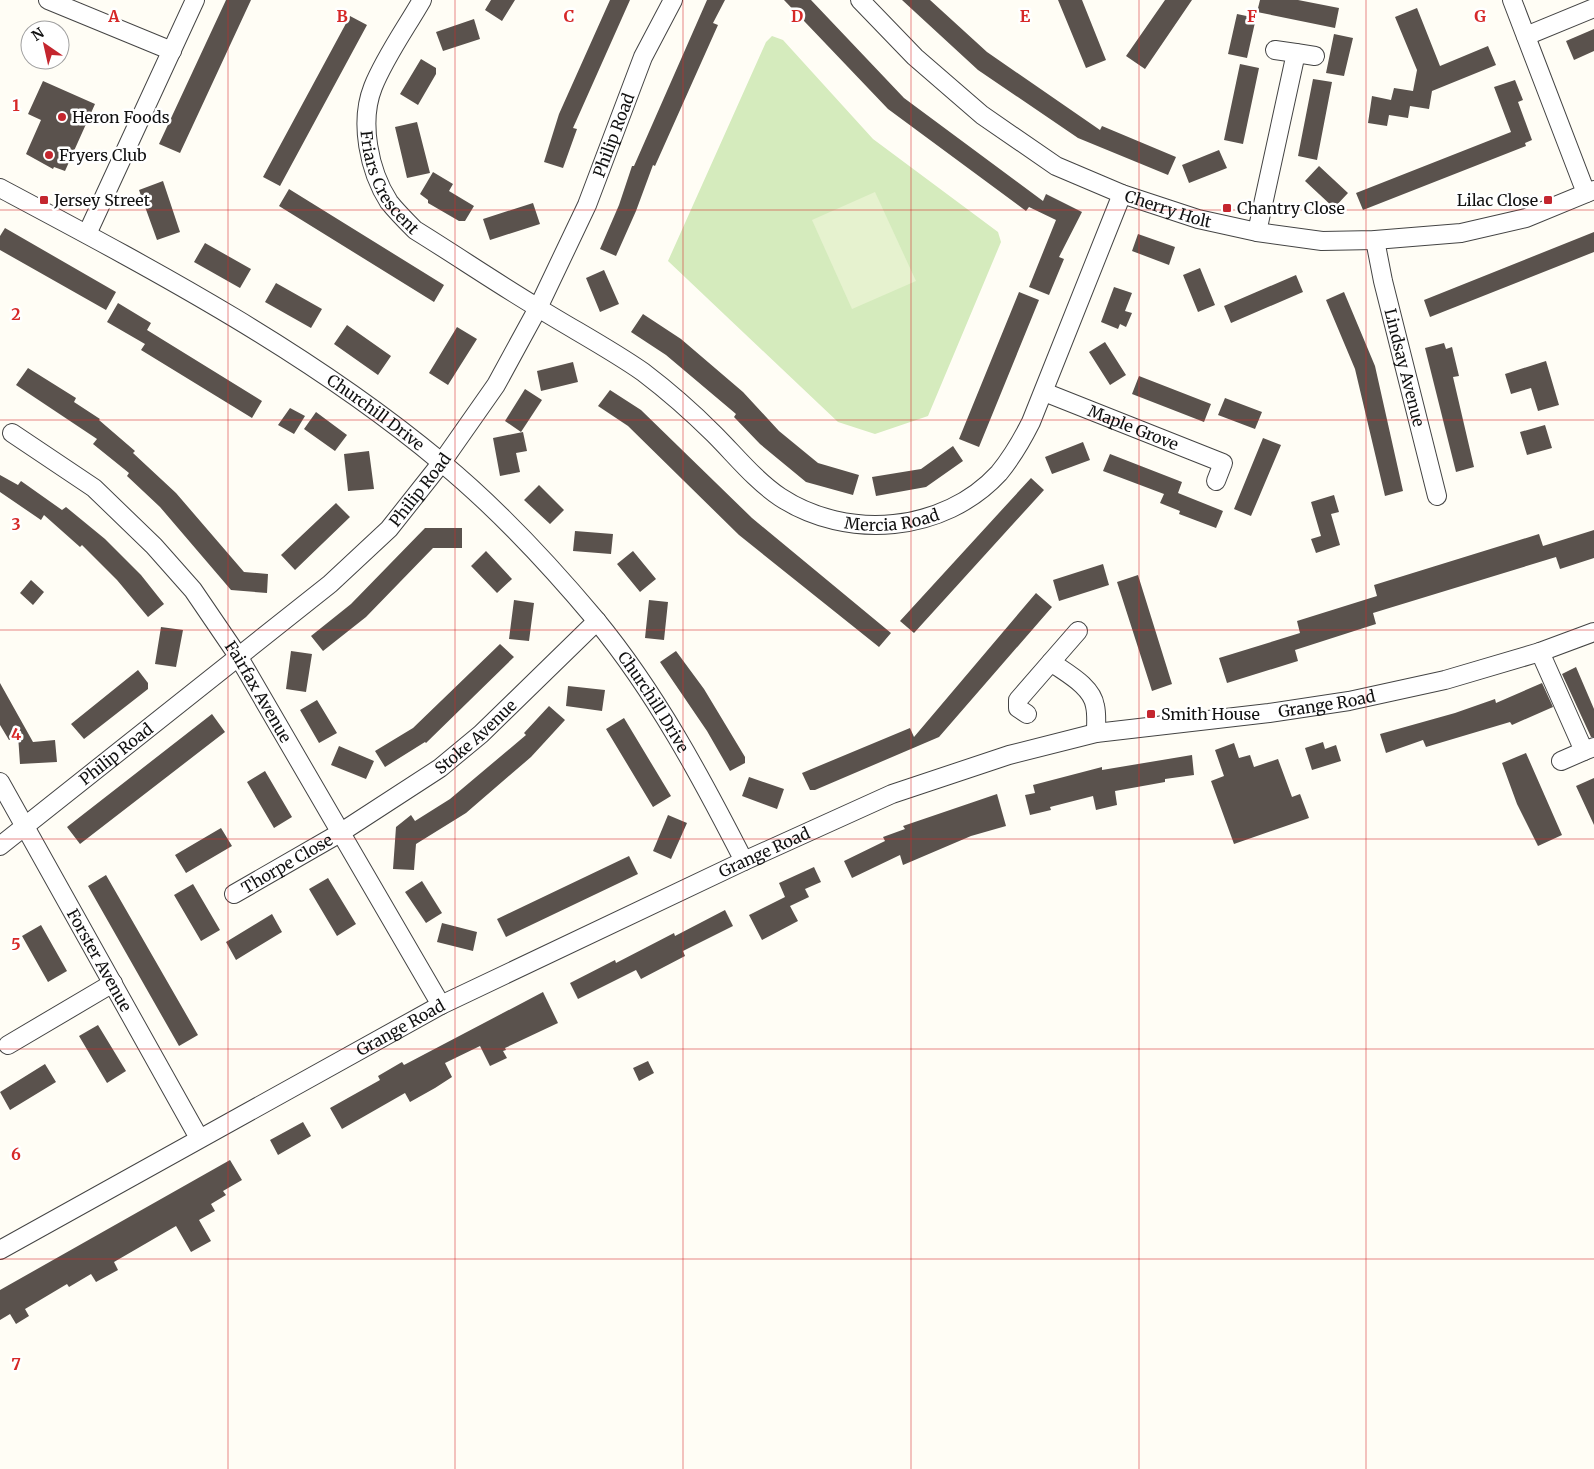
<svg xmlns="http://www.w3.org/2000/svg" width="1594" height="1469" viewBox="0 0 1594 1469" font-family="Merriweather,serif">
<rect width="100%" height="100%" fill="#fffdf5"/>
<path fill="#d5ebbd" d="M 772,36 L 783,40 L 873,139 L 998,232 L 1001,242 L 928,416 L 875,434 L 838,422 L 668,261 L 766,42 Z"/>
<path fill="#e6f2cf" d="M 875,192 L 916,281 L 852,309 L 812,220 Z"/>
<path fill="#5a524d" d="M 226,0 L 251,0 L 180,153 L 159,144 Z
M 491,0 L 515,0 L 502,21 L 485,10 Z
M 610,0 L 630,0 L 573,128 L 577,129 L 563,168 L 544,162 L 559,114 Z
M 707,0 L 725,0 L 713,23 L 718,25 L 655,166 L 653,165 L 636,211 L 616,256 L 600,249 L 619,205 L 632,166 L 634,166 Z
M 784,0 L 811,0 L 904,98 L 1043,201 L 1046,194 L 1082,212 L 1059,257 L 1064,259 L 1049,295 L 1029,287 L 1056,220 L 1029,207 L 1026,211 L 888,109 Z
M 902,0 L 930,0 L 987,52 L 1100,130 L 1102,126 L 1176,157 L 1168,175 L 1078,138 L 978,70 Z
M 1058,0 L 1082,0 L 1106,60 L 1086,68 Z
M 1165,0 L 1192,0 L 1145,69 L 1126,56 Z
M 1260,0 L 1298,0 L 1339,8 L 1335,28 L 1257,12 Z
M 1417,8 L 1440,66 L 1488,46 L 1496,65 L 1432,91 L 1429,109 L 1410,106 L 1408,118 L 1389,115 L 1387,126 L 1368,123 L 1372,96 L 1391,100 L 1394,88 L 1413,91 L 1417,70 L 1395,17 Z
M 1237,14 L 1256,18 L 1247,58 L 1228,54 Z
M 350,16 L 367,25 L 280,186 L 263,177 Z
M 474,19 L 480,39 L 443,51 L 436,32 Z
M 1594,29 L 1594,51 L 1574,60 L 1566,41 Z
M 1334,34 L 1353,38 L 1344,76 L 1326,73 Z
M 421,59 L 436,68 L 436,74 L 418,105 L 400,94 Z
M 1240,64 L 1259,68 L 1243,144 L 1224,140 Z
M 1313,79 L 1332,82 L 1317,160 L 1298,156 Z
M 1515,80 L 1523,100 L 1518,102 L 1532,140 L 1525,143 L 1526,146 L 1363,210 L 1356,193 L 1511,132 L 1494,87 Z
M 43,81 L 95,104 L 65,171 L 54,167 L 53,169 L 26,154 L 41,120 L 28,114 Z
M 417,122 L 430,173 L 407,178 L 395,127 Z
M 1219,150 L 1227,168 L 1189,183 L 1182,165 Z
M 1319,166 L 1348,193 L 1334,208 L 1305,181 Z
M 433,172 L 453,184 L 449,191 L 474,206 L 465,221 L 459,221 L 428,203 L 428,200 L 420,194 Z
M 163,181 L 180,232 L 157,240 L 139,190 Z
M 289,189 L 444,285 L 434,302 L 279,206 Z
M 533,203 L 540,224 L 490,240 L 483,219 Z
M 5,228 L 116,292 L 106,310 L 0,250 L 0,236 Z
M 1594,232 L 1594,252 L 1430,317 L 1424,300 Z
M 1138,234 L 1175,247 L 1169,265 L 1132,251 Z
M 205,243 L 251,269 L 240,288 L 194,262 Z
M 1200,268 L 1215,305 L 1198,312 L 1183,275 Z
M 604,270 L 619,304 L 600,312 L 586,278 Z
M 1296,275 L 1303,292 L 1231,323 L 1224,306 Z
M 276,283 L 322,309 L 311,328 L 265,302 Z
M 1114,287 L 1132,293 L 1125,311 L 1132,313 L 1126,327 L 1120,324 L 1118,329 L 1101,322 Z
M 1019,292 L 1039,300 L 979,447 L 959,439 Z
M 1344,292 L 1375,366 L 1403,491 L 1385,496 L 1355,369 L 1326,300 Z
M 118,303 L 151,323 L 147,330 L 262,401 L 252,418 L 141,350 L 145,344 L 107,322 Z
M 643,314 L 681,339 L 743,392 L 779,431 L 818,463 L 859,475 L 853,495 L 806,482 L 760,444 L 734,417 L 736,414 L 666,355 L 631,332 Z
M 347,325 L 391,356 L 378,375 L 334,344 Z
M 457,327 L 477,339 L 448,385 L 429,373 Z
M 1105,342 L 1126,375 L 1110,385 L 1089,352 Z
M 1444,343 L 1446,349 L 1452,347 L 1459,376 L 1453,377 L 1474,467 L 1456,472 L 1425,348 Z
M 1546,361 L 1559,405 L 1538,411 L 1531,388 L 1511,394 L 1505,374 Z
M 573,362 L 578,382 L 541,391 L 537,371 Z
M 28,368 L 76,398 L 74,402 L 100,419 L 99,420 L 135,451 L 133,453 L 176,493 L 244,572 L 268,574 L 267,593 L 231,590 L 160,507 L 127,476 L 129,473 L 93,444 L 97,439 L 16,385 Z
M 1139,376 L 1211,404 L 1204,422 L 1132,394 Z
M 525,389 L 542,400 L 521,432 L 505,421 Z
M 610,390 L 641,410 L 752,518 L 891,633 L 879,647 L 739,535 L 628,426 L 598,406 Z
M 1225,398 L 1262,412 L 1255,429 L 1218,415 Z
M 290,408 L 305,416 L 294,434 L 278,425 Z
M 316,412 L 347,435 L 335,451 L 304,429 Z
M 1545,425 L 1552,448 L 1527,455 L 1520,432 Z
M 523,432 L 527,451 L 516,453 L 520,472 L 500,476 L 493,438 Z
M 1263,438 L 1281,445 L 1251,516 L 1234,509 Z
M 1083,442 L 1090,460 L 1052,474 L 1045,457 Z
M 953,446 L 963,461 L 926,487 L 876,496 L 872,477 L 921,469 Z
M 369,451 L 374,489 L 348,491 L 344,454 Z
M 1110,454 L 1182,482 L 1178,493 L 1223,511 L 1216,528 L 1179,514 L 1180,511 L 1160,503 L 1164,494 L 1103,471 Z
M 0,475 L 18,485 L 21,481 L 62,510 L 66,507 L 105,539 L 141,575 L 164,604 L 148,617 L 117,580 L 82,545 L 80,547 L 44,515 L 41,520 L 0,492 Z
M 1031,478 L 1044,490 L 914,633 L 900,621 Z
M 539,485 L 564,510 L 550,524 L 524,500 Z
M 1334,495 L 1339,512 L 1331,514 L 1340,545 L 1316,553 L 1311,539 L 1321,536 L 1311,502 Z
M 336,503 L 350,517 L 295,570 L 281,555 Z
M 425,528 L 462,528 L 462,548 L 433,548 L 366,617 L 323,651 L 311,636 L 351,604 Z
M 1594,530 L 1594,558 L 1560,569 L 1556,557 L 1373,613 L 1376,624 L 1295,650 L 1298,661 L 1227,683 L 1219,658 L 1300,633 L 1297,621 L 1377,596 L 1374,585 L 1539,534 L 1543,546 Z
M 575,531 L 613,534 L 611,554 L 573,551 Z
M 486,551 L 512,579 L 497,593 L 471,566 Z
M 633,551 L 656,579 L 640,592 L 617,564 Z
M 1103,564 L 1109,585 L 1059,601 L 1053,580 Z
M 1138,575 L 1172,684 L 1152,691 L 1117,582 Z
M 31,580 L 44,592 L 33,605 L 20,593 Z
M 1036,593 L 1052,607 L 939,737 L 815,790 L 810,790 L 802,773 L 910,728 L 914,737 Z
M 514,600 L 534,603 L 529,641 L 509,639 Z
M 649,600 L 668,602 L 664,640 L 645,638 Z
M 161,627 L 183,630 L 176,667 L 155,664 Z
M 500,644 L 514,657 L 426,743 L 425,742 L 385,767 L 375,751 L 413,728 Z
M 291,651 L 312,654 L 306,692 L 286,689 Z
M 676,651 L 704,689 L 745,757 L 745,763 L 730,771 L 707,731 L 660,662 Z
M 1576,667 L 1594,709 L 1594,737 L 1591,737 L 1562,674 Z
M 138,670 L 148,683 L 148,689 L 84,739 L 71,724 Z
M 0,683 L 33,742 L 55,740 L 57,762 L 20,764 L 18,735 L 9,740 L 0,725 Z
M 1542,683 L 1553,707 L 1512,725 L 1510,722 L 1426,747 L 1423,740 L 1386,753 L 1380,734 L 1455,713 L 1495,699 L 1496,703 Z
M 568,686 L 605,690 L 602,711 L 566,706 Z
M 317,700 L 337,733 L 319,743 L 300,710 Z
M 549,706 L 565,720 L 531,757 L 466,813 L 416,844 L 414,870 L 393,869 L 396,827 L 411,815 L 415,821 L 450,799 L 526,735 L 524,733 Z
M 212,714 L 225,732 L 80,844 L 67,827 Z
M 624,718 L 671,796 L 653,807 L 606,729 Z
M 1323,742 L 1325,749 L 1336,745 L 1341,761 L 1312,770 L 1305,748 Z
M 1234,743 L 1239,758 L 1250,755 L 1254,767 L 1278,759 L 1292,797 L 1300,794 L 1309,818 L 1234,844 L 1211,781 L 1224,776 L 1215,750 Z
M 339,746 L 374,761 L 366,779 L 331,765 Z
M 1526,753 L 1562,835 L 1538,846 L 1517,804 L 1502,763 Z
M 1192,755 L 1194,775 L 1165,779 L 1165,782 L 1115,791 L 1117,805 L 1096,810 L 1093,796 L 1050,807 L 1051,810 L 1030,815 L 1025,795 L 1035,793 L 1033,785 L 1102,767 L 1102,770 Z
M 265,771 L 292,817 L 274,828 L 247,782 Z
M 749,777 L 784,789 L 777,809 L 742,796 Z
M 1594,778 L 1594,825 L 1576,786 Z
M 997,794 L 1006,826 L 971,836 L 903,865 L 900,855 L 852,878 L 844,861 L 885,841 L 883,837 L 905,829 L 903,826 Z
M 668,815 L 687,823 L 671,859 L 653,851 Z
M 221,828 L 232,846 L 186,873 L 175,855 Z
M 629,856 L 638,874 L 506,937 L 497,919 Z
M 814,867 L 821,882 L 805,889 L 809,897 L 790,906 L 798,921 L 762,940 L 749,915 L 785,897 L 779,883 Z
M 106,875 L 198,1035 L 179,1046 L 88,886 Z
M 328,878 L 356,924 L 337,936 L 309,889 Z
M 422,881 L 442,913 L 426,923 L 405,892 Z
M 193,884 L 220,930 L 201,941 L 174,895 Z
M 725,910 L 733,926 L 683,951 L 685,956 L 641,979 L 636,970 L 578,999 L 570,983 L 615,960 L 616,963 L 674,933 L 675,936 Z
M 272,914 L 282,932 L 236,960 L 226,942 Z
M 442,923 L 477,932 L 473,951 L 437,942 Z
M 41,925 L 67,971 L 48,982 L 22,936 Z
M 543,992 L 558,1023 L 505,1048 L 506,1050 L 503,1051 L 507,1058 L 490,1066 L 480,1046 L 445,1063 L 452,1077 L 435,1088 L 410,1102 L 405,1093 L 342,1129 L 330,1108 L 380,1080 L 378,1076 L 402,1062 L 404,1065 Z
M 98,1025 L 126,1071 L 107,1083 L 79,1036 Z
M 648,1061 L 654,1073 L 639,1081 L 633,1068 Z
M 45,1064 L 56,1082 L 10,1110 L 0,1092 Z
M 303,1122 L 311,1136 L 278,1155 L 270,1140 Z
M 230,1160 L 242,1180 L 223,1191 L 226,1195 L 211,1204 L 215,1211 L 199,1220 L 211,1241 L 191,1252 L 176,1226 L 114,1262 L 118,1270 L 96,1282 L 91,1274 L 69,1287 L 67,1284 L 25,1309 L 29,1316 L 16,1324 L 10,1314 L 0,1320 L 0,1290 Z"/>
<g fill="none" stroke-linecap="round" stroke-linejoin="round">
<g stroke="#444" stroke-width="20">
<g id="street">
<path d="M 48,0 L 172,51"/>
<path id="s1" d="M 422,0 C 406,28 385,57 373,87 C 359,122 369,171 389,202 C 397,212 406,221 415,230 C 457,256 498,284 540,309 C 574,330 610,349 643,372 C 668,391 692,412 714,434 C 736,456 755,480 780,497 C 847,541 944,533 999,473 C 1012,457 1022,440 1031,422 L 1122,194"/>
<path id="s2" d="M 860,0 L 915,57 L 982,115 L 1056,166 L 1122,194 L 1198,219 L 1257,232 L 1322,241 L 1375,240 L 1461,233 L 1526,218 L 1594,190"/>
<path d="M 1512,0 L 1586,193"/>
<path d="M 1526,36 L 1594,8"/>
<path d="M 1275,50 L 1296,53"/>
<path id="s3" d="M 0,188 C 152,269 308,351 441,462 C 498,509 549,564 596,620 C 656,693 701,777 744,861"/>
<path d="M 1257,232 L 1296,53 L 1315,56"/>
<path d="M 87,234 L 195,0"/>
<path id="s4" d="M 1375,240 L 1383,281 L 1437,496"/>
<path id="s5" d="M 1044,392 L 1223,463 L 1216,481"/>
<path id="s6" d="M 12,433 L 94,488 L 154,546 L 193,590 L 238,656 L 441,1005"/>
<path d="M 1540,652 L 1584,751 L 1594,747"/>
<path d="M 1051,662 L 1078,631"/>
<path d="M 1027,714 L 1018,708 L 1018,700 L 1051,662 C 1066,673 1092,686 1095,706 C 1097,714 1096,724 1096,733"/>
<path d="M 1561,761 L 1584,751"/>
<path id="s7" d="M 0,782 L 199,1138"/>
<path id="s8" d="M 0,846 L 330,584 L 389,529 L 442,462 L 496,385 L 538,308 L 587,205 L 643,57 L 673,0"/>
<path id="s9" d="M 234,894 L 340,833 L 440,768 L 481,734 L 597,621"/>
<path d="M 8,1045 L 113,983"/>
<path id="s10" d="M 0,1250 L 441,1005 L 744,861 L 892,794 L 1009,755 L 1096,733 L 1269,713 L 1349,701 L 1445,680 L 1540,652 L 1594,632"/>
</g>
</g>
<use href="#street" stroke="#fff" stroke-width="18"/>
</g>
<path fill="none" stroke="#d62828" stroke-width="1" stroke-opacity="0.55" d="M 228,0 L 228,1469M 455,0 L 455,1469M 683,0 L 683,1469M 911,0 L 911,1469M 1139,0 L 1139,1469M 1366,0 L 1366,1469M 0,210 L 1594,210M 0,420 L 1594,420M 0,630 L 1594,630M 0,839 L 1594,839M 0,1049 L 1594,1049M 0,1259 L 1594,1259"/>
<g fill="#c4262e" stroke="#fff" stroke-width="2">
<circle cx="62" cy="117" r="5"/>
<circle cx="49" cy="155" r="5"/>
<rect x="39" y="195" width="10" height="10" rx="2.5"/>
<rect x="1543" y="195" width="10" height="10" rx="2.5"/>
<rect x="1222" y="203" width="10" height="10" rx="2.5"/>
<rect x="1146" y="709" width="10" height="10" rx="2.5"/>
</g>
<g text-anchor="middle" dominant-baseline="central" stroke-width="5" stroke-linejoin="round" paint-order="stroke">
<g font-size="16" fill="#111" stroke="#fff" text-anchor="start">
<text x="72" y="117">Heron Foods</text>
<text x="59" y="155">Fryers Club</text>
<text x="54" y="200">Jersey Street</text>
<text x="1538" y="200" text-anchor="end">Lilac Close</text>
<text x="1237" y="208">Chantry Close</text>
<text x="1161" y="714">Smith House</text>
</g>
<g font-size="16" fill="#111" stroke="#fff">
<text stroke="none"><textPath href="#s8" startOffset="958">Philip Road</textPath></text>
<text stroke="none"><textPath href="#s1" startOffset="202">Friars Crescent</textPath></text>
<text stroke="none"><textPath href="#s2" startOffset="378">Cherry Holt</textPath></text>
<text stroke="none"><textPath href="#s4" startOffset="131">Lindsay Avenue</textPath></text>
<text stroke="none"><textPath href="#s3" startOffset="438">Churchill Drive</textPath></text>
<text stroke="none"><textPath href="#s5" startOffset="96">Maple Grove</textPath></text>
<text stroke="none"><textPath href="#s8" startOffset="552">Philip Road</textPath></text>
<text stroke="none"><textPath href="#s1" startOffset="830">Mercia Road</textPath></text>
<text stroke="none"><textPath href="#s6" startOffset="362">Fairfax Avenue</textPath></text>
<text stroke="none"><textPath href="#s3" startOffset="842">Churchill Drive</textPath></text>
<text stroke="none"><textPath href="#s10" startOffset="1448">Grange Road</textPath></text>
<text stroke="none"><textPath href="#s9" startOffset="289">Stoke Avenue</textPath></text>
<text stroke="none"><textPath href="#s8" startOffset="148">Philip Road</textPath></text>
<text stroke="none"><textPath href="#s10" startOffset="862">Grange Road</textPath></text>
<text stroke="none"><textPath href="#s9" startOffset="61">Thorpe Close</textPath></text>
<text stroke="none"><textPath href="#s7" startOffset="204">Forster Avenue</textPath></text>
<text stroke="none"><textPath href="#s10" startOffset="458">Grange Road</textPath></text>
</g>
</g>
<g font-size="16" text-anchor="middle" font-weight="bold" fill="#d62828" stroke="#fff" stroke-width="5" stroke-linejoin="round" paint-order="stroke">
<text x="114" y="22">A</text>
<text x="342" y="22">B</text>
<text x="569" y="22">C</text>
<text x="797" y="22">D</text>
<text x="1025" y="22">E</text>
<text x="1252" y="22">F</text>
<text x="1480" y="22">G</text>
<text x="16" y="111">1</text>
<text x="16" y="320">2</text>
<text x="16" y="530">3</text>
<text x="16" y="740">4</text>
<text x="16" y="950">5</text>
<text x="16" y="1160">6</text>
<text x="16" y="1370">7</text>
</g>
<g transform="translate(45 45) rotate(326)"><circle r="24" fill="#ffffff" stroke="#a0a0a0"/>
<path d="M0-4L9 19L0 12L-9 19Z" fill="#c4262e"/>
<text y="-8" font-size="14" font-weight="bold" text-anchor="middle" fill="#111111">N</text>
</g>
</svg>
